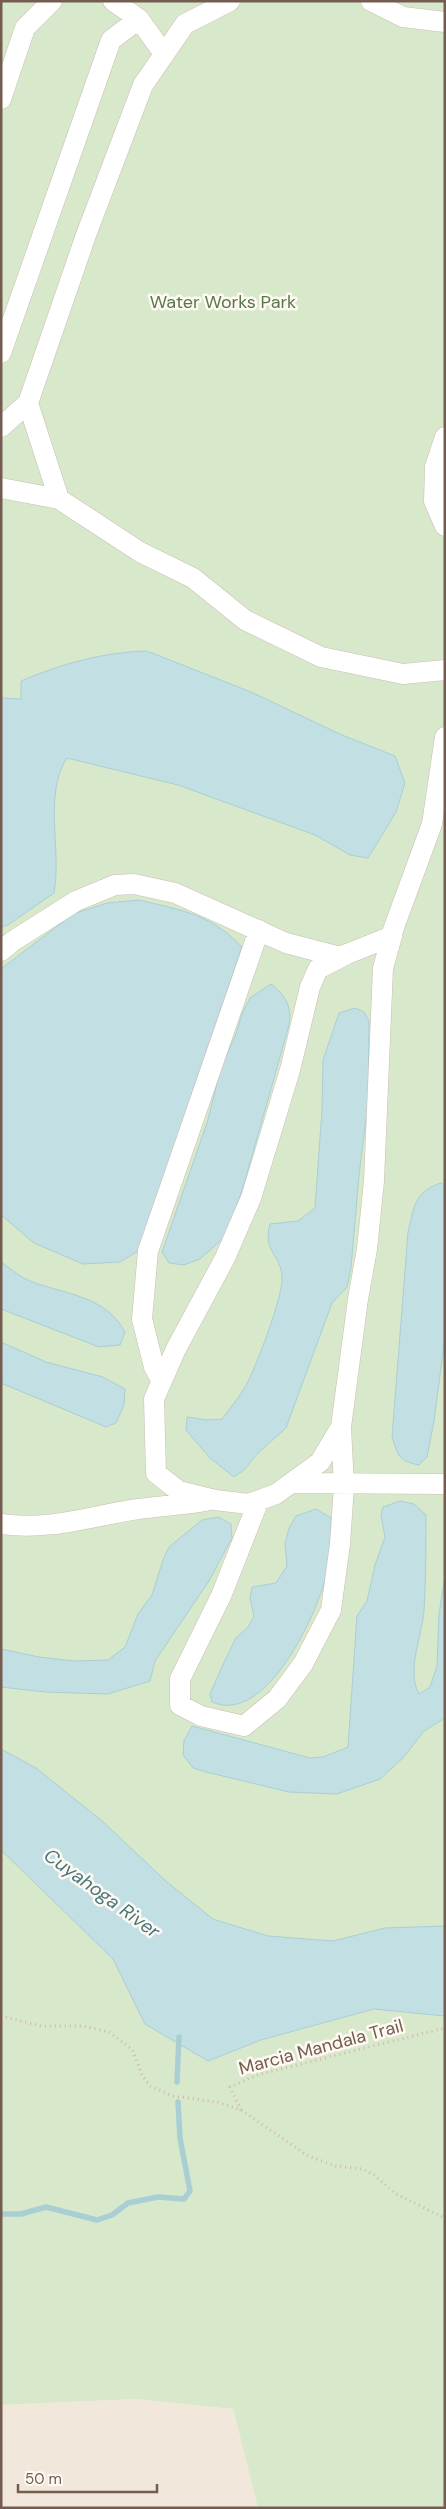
<svg xmlns="http://www.w3.org/2000/svg" width="446" height="2509" viewBox="0 0 446 2509" font-family="'DM Sans',sans-serif">
<rect width="100%" height="100%" fill="#fbf5ec"/>
<path fill="#f2e7db" d="M 136,2399 L 233,2409 L 258,2508 L 1,2508 L 1,2405 Z"/>
<path fill="#d8e8cb" d="M 1,1 L 445,1 L 445,2508 L 258,2508 L 233,2409 L 136,2399 L 1,2405 Z"/>
<path fill="#c2dfe3" stroke="#a9cfd4" d="M 147,651 L 251,692 L 342,735 L 395,756 L 405,783 L 396,812 L 368,858 L 350,855 L 315,835 L 178,785 L 67,758 C 43,794 62,852 54,893 L 8,925 L 1,927 L 1,698 L 21,699 L 21,681 C 61,664 104,652 147,651 Z
M 139,900 C 181,910 211,914 242,947 L 138,1251 L 120,1262 L 83,1264 L 34,1243 L 1,1215 L 1,969 L 73,914 L 107,903 Z
M 271,984 C 286,996 292,1006 289,1025 L 244,1184 L 227,1235 L 200,1259 L 184,1265 L 169,1263 L 162,1252 L 207,1123 L 221,1068 L 236,1034 L 242,1014 L 250,998 Z
M 355,1008 L 364,1012 L 369,1021 L 368,1103 L 359,1175 L 351,1268 L 347,1287 L 332,1303 L 286,1428 L 257,1454 L 244,1470 L 234,1477 L 210,1458 L 186,1430 L 187,1417 L 207,1420 L 222,1419 C 230,1408 239,1398 245,1387 C 255,1370 283,1297 282,1278 C 282,1255 262,1253 270,1224 L 298,1221 L 315,1208 L 322,1110 L 323,1060 L 339,1013 Z
M 441,1183 L 445,1185 L 445,1337 L 434,1421 L 427,1457 L 419,1465 C 399,1461 398,1456 392,1437 L 408,1232 C 414,1207 414,1192 441,1183 Z
M 1,1262 C 10,1268 20,1277 30,1281 C 66,1295 105,1295 125,1332 L 120,1345 L 99,1347 L 1,1309 Z
M 1,1342 L 46,1362 L 103,1377 L 125,1389 L 124,1405 L 116,1423 L 106,1427 L 1,1383 Z
M 400,1501 L 414,1504 L 426,1515 C 426,1547 426,1579 424,1611 C 422,1636 406,1671 419,1694 L 430,1687 L 437,1666 L 439,1614 L 445,1576 L 445,1718 L 424,1731 L 403,1758 L 380,1779 L 337,1794 L 289,1792 L 206,1772 L 193,1768 L 183,1755 L 184,1741 L 192,1726 L 310,1758 L 323,1757 L 348,1747 L 357,1616 L 367,1601 L 375,1565 L 385,1537 L 381,1515 L 383,1507 Z
M 316,1509 L 331,1518 C 331,1538 330,1563 324,1583 C 313,1622 264,1725 212,1702 L 210,1694 L 226,1658 L 236,1638 L 248,1627 L 254,1616 L 250,1598 L 252,1587 L 276,1583 L 287,1566 L 285,1544 L 289,1528 L 296,1516 Z
M 218,1517 L 231,1524 L 232,1538 L 209,1581 L 155,1661 L 150,1681 L 108,1694 L 45,1692 L 1,1687 L 1,1649 L 39,1657 L 74,1661 L 108,1660 L 125,1647 L 138,1614 L 152,1595 L 163,1560 L 169,1547 L 202,1520 Z
M 1,1749 L 36,1768 L 101,1820 L 167,1882 L 213,1919 L 268,1936 L 333,1941 L 385,1928 L 445,1926 L 445,2016 L 374,2009 L 261,2040 L 208,2061 L 145,2024 L 113,1959 L 1,1850 Z"/>
<g fill="none" stroke-linecap="round" stroke-linejoin="round">
<path stroke="#a9cfd4" stroke-width="5.5" d="M 177,2082 L 179,2037
M 1,2214 L 21,2214 L 46,2207 L 97,2220 L 112,2215 L 128,2203 L 158,2197 L 184,2199 L 190,2191 L 180,2138 L 178,2102"/>
<g stroke="#ccbdb2" stroke-width="21">
<path id="minor" d="M 113,1 L 139,19
M 230,1 L 185,24 L 143,85 L 86,235 L 28,403 L 59,499 L 140,552 L 193,578 L 245,620 L 321,657 L 403,674 L 445,670
M 371,1 L 403,17 L 445,22
M 1,99 L 25,28 L 52,1
M 1,353 L 111,40 L 139,19 L 164,54
M 1,427 L 28,403
M 445,437 L 435,467 L 434,501 L 445,526
M 1,488 L 59,499
M 392,936 L 347,954 L 318,969 L 310,987 L 290,1070 L 251,1198 L 225,1258 L 176,1349 L 154,1399 L 156,1473 L 179,1491 L 215,1500 L 249,1504 L 276,1494 L 320,1462 L 341,1427 L 358,1299 L 367,1249 L 374,1181 L 383,968 L 392,936 L 393,930 L 432,824 L 445,737
M 1,951 L 13,941 L 76,901 L 115,885 L 134,884 L 175,893 L 286,943 L 340,957
M 162,1381 L 154,1367 L 142,1319 L 148,1251 L 259,930
M 294,1483 L 445,1484
M 259,1500 L 221,1596 L 180,1679 L 180,1705 L 201,1716 L 244,1726 L 277,1699 L 303,1664 L 331,1610 L 340,1544 L 344,1486 L 341,1427
M 1,1524 C 49,1531 91,1516 138,1509 C 160,1506 183,1505 206,1501"/>
</g>
<path stroke="#d3b8a9" stroke-width="3" stroke-dasharray="1 4" stroke-linecap="butt" d="M 1,2016 L 41,2026 L 83,2026 L 109,2032 L 132,2049 L 142,2075 L 150,2086 L 173,2096 L 217,2102 L 241,2110 L 308,2156 L 336,2166 L 363,2169 L 374,2175 L 396,2194 L 445,2218
M 241,2110 L 230,2087 L 257,2075 L 445,2028"/>
<use href="#minor" stroke="#fff" stroke-width="20"/>
</g>
<g text-anchor="middle" dominant-baseline="central" stroke-width="5" stroke-linejoin="round" paint-order="stroke">
<g font-size="18" fill="#59784a" stroke="#fef9f2">
<text x="223" y="302">Water Works Park</text>
</g>
<g font-size="18" fill="#745c51" stroke="#fef9f2">
<text transform="translate(321 2047) rotate(-15)">Marcia Mandala Trail</text>
</g>
<g font-size="19" font-style="italic" fill="#49777e" stroke="#fef9f2">
<text transform="translate(102 1893) rotate(36)">Cuyahoga River</text>
</g>
</g>
<rect width="446" height="2509" fill="none" stroke="#745c51" stroke-width="5"/>
<path d="M18 2484v8h139v-8" fill="none" stroke="#745c51" stroke-width="2.5"/>
<text x="25" y="2484" font-size="15" fill="#745c51" stroke="#fef9f2" stroke-width="4" paint-order="stroke">50 m</text>
</svg>
